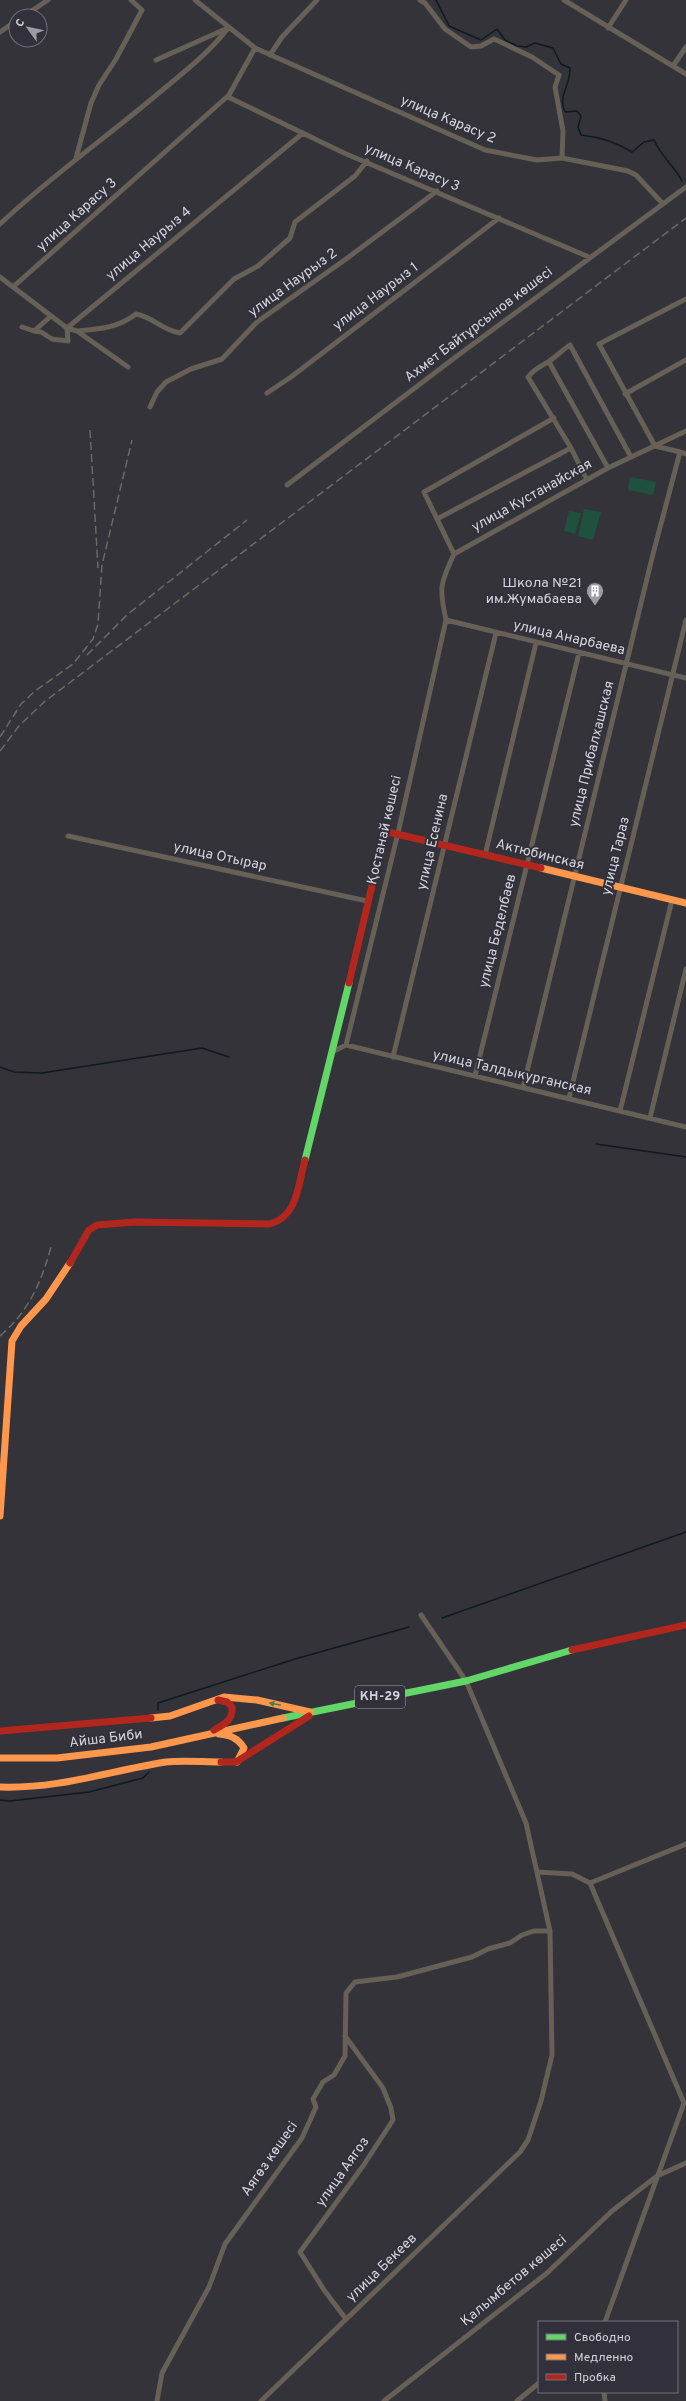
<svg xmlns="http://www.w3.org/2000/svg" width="686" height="2401" viewBox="0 0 686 2401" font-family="Overpass,sans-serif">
<rect width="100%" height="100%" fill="#343339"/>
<path fill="#1e523e" d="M 630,477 L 656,482 L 653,495 L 628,490 Z
M 584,509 L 601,512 L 593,540 L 578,536 Z
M 569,511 L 581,513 L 575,534 L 564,531 Z"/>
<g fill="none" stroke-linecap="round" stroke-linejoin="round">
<path stroke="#0e1a21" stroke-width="1.5" d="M 436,0 L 449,26 L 481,40 L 497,29 L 505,40 L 517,46 L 526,47 L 535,43 L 553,48 L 561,64 L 570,68 C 571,85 557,96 565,112 L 577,111 L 581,116 L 578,127 L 581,135 C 599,137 616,142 632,152 L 644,142 L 654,140 C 662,158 674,165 682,181
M 0,1067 L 14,1072 L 42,1073 L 202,1048 L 229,1057
M 596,1144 L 686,1157
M 442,1618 L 686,1532
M 158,1710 L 158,1703 L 295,1659 L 409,1627
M 0,1800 L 10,1801 L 89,1792 L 143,1778 L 149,1772"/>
<path stroke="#666057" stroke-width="5" d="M 195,0 L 255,48 L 485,150 L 537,160 L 562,158 L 628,171 L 636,175 L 663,204
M 420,0 L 425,3 L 445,29 L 471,47 L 481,46 L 494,39 L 532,57 L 559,75 L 555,87 L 563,131 L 562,158
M 564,0 L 686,74
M 24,16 L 48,0
M 608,28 L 626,0
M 0,32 L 16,21
M 270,55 L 282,37 L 317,0
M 673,66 L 686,47
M 228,97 L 344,153 L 589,257
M 76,158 L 91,103 L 99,85 L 116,59 L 142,10 L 131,0
M 0,224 C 51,176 107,137 160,92 C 184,72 209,53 228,28 L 156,60
M 0,277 L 67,328 L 68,341 L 52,339 L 41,332 L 34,331
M 13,287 L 229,95 L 255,48
M 22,327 L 34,331 L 51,316
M 77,331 C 99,329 118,328 136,314 C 155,318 160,329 180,333 L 234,279 L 258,266 L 290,238 L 295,222 L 355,176 L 367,161
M 549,362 L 608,468
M 128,367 L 77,331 L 67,328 L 303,133
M 267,393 L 291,377 L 499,218
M 625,394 L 686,360
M 150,407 L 157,392 L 166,382 L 191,369 L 222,359 L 257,322 L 346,259 L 437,191
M 680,452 L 686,454
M 587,480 L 571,448 L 528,377 C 534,369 540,367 548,362 C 556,357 562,350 570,345 L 631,457
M 287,485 L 457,356 L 686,187
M 437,519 L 571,448
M 454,554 L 424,492 L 554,418
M 446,620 L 686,678
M 68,836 L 367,901
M 485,855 L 536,643
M 346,1045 L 398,833 L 446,620 C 439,588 440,584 454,554 L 608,468 L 686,431
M 332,1052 L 346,1045 L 686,1127
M 393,1057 L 496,633
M 475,1076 L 579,653
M 523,1088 L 653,554 L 680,452 L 655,446 L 599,344 L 686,299
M 569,1098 L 686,620
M 620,1111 L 672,900
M 650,1118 L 686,969
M 537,1872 L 572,1874 L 590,1883
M 345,2036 L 383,2088 L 391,2108 L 393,2120 L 363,2166 L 300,2252 L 324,2290 L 346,2319
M 605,2322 L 684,2103 L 590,1883 L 686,1844
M 604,2392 L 605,2401
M 157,2401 L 162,2373 L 209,2287 L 225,2244 L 302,2138 L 316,2107 L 313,2099 L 323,2082 L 334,2075 L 345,2056 L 346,1993 L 355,1982 L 397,1977 L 472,1957 L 488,1949 L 510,1943 L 522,1935 L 534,1931 L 550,1931
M 261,2401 L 520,2152 L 528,2140 L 541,2101 L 552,2055 L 550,1931 L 526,1823 L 466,1681 L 421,1615
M 384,2401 L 547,2273 L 612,2211 L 657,2176 L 686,2163
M 517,2401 L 539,2383"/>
<path stroke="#63d668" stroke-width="7" d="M 305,1160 L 349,983
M 283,1718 L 466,1681 L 572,1650"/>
<path stroke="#ff974d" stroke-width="7" d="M 541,868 L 686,903
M 0,1516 L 12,1341 L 21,1326 L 46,1299 L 70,1263
M 151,1718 L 170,1716 L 224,1697 L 257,1700 L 310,1712
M 219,1734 C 230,1735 238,1738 244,1748 L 237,1762
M 0,1758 L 57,1758 L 151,1747 L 283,1718
M 0,1787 C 60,1789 108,1771 166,1762 C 183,1760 203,1762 221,1762"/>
<path stroke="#b3261e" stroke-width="7" d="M 349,983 L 384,835 L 388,832 L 541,868
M 70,1263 L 89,1230 L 97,1225 L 135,1222 L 270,1224 C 298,1216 298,1185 305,1160
M 572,1650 L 686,1625
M 214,1730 C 225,1724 233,1720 232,1707 L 227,1702 L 218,1700
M 0,1731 L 151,1718
M 221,1762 L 236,1762 L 309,1716"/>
<path stroke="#6d6967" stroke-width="1.5" stroke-dasharray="8 4" stroke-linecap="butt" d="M 90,430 L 98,568
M 87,655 L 128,614 L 247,520
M 0,737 L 21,704 L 35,691 L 73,664 L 93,639 L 98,624 L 102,565 L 132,440
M 0,751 L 19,726 L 44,702 L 686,218
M 0,1336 C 29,1311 41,1283 51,1247"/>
</g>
<defs><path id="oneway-solid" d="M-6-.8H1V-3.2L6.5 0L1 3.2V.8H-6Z"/></defs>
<use fill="#487b4f" href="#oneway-solid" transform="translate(275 1704) rotate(-168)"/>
<defs>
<g id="building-pin" transform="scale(0.9)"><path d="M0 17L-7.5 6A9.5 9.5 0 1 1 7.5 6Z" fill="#9d9ca2" stroke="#32313b"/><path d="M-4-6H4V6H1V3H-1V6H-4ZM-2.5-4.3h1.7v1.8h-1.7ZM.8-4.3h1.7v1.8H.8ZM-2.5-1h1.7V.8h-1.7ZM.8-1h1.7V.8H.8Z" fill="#fff"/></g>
</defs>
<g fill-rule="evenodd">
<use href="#building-pin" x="595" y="591"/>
</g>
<g text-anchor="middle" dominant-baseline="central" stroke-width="4" stroke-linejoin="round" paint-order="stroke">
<rect fill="#32313b" stroke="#a4a3ab" stroke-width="1" x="355" y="1686" width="50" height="22" rx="3"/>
<g font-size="13" font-weight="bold" fill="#d5d4db">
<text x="380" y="1697">КН-29</text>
</g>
<g font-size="14" fill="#d5d4db" stroke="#32313b">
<text transform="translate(448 120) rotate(23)">улица Карасу 2</text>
<text transform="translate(412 168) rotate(23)">улица Карасу 3</text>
<text transform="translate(77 215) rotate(-42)">улица Карасу 3</text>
<text transform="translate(149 244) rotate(-40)">улица Наурыз 4</text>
<text transform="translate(293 283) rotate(-36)">улица Наурыз 2</text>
<text transform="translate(376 297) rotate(-37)">улица Наурыз 1</text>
<text transform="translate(479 325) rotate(-37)">Ахмет Байтұрсынов көшесі</text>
<text transform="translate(532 496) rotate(-29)">улица Кустанайская</text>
<text transform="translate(569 638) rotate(13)">улица Анарбаева</text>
<text transform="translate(592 754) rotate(-76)">улица Прибалхашская</text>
<text transform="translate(385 830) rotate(-77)">Қостанай көшесі</text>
<text transform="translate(433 842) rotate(-77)">улица Есенина</text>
<text transform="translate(540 855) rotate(14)">Актюбинская</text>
<text transform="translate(616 856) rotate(-76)">улица Тараз</text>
<text transform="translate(220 857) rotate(12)">улица Отырар</text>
<text transform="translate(498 931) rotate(-76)">улица Беделбаев</text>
<text transform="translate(512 1073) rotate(13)">улица Талдыкурганская</text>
<text transform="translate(106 1739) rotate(-7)">Айша Биби</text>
<text transform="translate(270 2159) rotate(-55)">Аягөз көшесі</text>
<text transform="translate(343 2172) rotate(-55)">улица Аягоз</text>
<text transform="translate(382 2268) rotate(-44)">улица Бекеев</text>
<text transform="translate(514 2281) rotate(-40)">Қалымбетов көшесі</text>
</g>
<g font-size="14" fill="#d5d4db" stroke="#32313b" text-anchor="end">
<text x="582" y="583">Школа №21<tspan x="582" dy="16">им.Жумабаева</tspan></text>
</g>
</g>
<rect x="538" y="2321" width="140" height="72" fill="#32313b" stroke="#73727b"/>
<rect x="546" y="2334" width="20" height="6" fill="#63d668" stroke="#73727b"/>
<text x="574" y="2341" font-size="12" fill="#d5d4db">Свободно</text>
<rect x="546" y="2354" width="20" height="6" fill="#ff974d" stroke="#73727b"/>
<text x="574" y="2361" font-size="12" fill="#d5d4db">Медленно</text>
<rect x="546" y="2374" width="20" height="6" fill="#b3261e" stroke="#73727b"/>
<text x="574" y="2381" font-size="12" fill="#d5d4db">Пробка</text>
<g transform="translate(28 28) rotate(303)"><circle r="19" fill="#32313b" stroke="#73727b"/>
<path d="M0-3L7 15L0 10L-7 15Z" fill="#9d9ca2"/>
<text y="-6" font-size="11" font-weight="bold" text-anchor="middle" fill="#d5d4db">С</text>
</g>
</svg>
